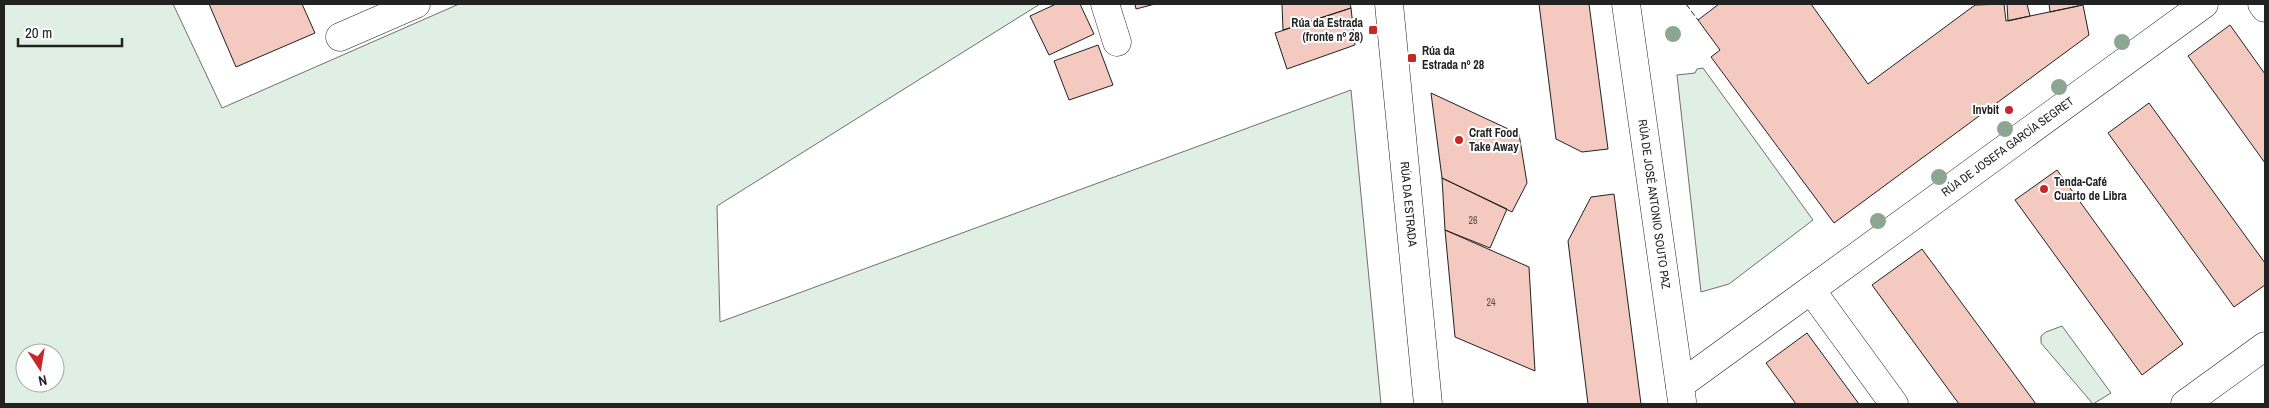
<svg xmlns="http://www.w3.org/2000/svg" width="2269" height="408" viewBox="0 0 2269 408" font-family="'Archivo Narrow',sans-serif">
<rect width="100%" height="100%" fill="#fff"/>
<path fill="#e0efe3" stroke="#6f6f6f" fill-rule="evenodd" d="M 4,4 L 173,4 L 222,108 L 459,4 L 1040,4 L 717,206 L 720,322 L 1351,90 L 1381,404 L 4,404 ZM 25,353 L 55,353 L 55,383 L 25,383 Z
M 1703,68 L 1813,220 L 1729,284 L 1701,292 L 1677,75 L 1695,73 L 1697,69 Z
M 2062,326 L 2111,393 L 2093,404 L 2041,343 L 2041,336 L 2046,332 Z"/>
<path fill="#f3c9c0" stroke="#222" d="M 209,4 L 302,4 L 315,33 L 236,67 Z
M 1056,4 L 1080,4 L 1094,34 L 1049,55 L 1030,16 Z
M 1135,4 L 1155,4 L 1136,9 Z
M 1282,4 L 1350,4 L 1351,8 L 1283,30 Z
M 1539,4 L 1589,4 L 1608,149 L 1582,152 L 1556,139 Z
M 1719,4 L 1811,4 L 1868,84 L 1975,5 L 2004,4 L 2006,21 L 2083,5 L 2089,35 L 1834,223 L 1711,57 L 1720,50 L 1698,20 Z
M 2007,4 L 2027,4 L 2030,16 L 2008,21 Z
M 2049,4 L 2078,4 L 2078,6 L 2050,12 Z
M 1351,8 L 1355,45 L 1287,69 L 1275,33 Z
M 2230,25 L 2265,74 L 2265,163 L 2188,56 Z
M 1098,45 L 1113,85 L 1069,100 L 1054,61 Z
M 1431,93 L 1519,134 L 1527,183 L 1512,212 L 1442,178 Z
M 2149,103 L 2265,263 L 2265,285 L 2234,307 L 2108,133 Z
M 2057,170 L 2183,344 L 2142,375 L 2015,200 Z
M 1442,178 L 1507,209 L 1490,248 L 1445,230 Z
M 1614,194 L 1641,404 L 1588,404 L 1568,241 L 1591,197 Z
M 1445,230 L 1529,267 L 1535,371 L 1455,337 Z
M 1922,249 L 2036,404 L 1959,404 L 1872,285 Z
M 1807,333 L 1859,404 L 1796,404 L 1766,363 Z"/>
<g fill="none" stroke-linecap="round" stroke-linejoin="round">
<g stroke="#222" stroke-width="29">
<g id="minor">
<path d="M 1105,4 L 1117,42"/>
<path id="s1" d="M 1389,4 L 1428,404"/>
<path id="s2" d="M 1626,4 L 1682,401"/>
<path d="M 2262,4 L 2265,8"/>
<path d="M 340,37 L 416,4"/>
<path d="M 1811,290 L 1894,404"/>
<path id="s3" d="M 1680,385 L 2204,4"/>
<path d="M 2185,404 L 2265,346"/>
</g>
</g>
<use href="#minor" stroke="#fff" stroke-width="28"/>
<path stroke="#222" stroke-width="1" stroke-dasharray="6 2.5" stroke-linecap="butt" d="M 1686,4 L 1698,20"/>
</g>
<g fill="#8da692">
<circle cx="1673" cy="34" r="8"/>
<circle cx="2122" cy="42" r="8"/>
<circle cx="2059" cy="87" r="8"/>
<circle cx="2005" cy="129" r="8"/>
<circle cx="1939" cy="177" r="8"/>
<circle cx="1878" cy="221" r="8"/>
</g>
<g fill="#c62828" stroke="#fff" stroke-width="2">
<rect x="1368" y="25" width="10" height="10" rx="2.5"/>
<rect x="1407" y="53" width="10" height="10" rx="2.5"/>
<circle cx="2009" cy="110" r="5"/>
<circle cx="1459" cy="140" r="5"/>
<circle cx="2044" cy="189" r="5"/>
</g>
<g text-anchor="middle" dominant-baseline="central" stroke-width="4" stroke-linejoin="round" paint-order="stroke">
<g font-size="10" fill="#564c4a">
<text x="1473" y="220">26</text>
<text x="1491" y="302">24</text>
</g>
<g font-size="12" font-weight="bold" fill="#222" stroke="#fff" text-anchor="start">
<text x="1363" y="23" text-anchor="end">Rúa da Estrada<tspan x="1363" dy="14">(fronte nº 28)</tspan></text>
<text x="1422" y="51">Rúa da<tspan x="1422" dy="14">Estrada nº 28</tspan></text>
<text x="1999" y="110" text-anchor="end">Invbit</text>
<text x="1469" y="133">Craft Food<tspan x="1469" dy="14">Take Away</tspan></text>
<text x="2054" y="182">Tenda-Café<tspan x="2054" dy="14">Cuarto de Libra</tspan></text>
</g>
<g font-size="12" fill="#222" stroke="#fff">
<text stroke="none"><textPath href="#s3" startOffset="405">RÚA DE JOSEFA GARCÍA SEGRET</textPath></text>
<text stroke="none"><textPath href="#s1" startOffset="201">RÚA DA ESTRADA</textPath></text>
<text stroke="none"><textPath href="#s2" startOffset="202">RÚA DE JOSÉ ANTONIO SOUTO PAZ</textPath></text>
</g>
</g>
<rect width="2269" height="408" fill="none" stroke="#222222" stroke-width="10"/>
<g transform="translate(40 368) rotate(168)"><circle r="24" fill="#ffffff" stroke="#a7a7a7"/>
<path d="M0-4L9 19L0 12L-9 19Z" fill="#c62828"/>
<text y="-8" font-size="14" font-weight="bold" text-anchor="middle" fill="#222222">N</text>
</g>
<path d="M18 38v8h104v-8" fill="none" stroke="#222222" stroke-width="2.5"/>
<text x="25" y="38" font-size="15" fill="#222222" stroke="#ffffff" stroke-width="4" paint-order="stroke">20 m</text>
</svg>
